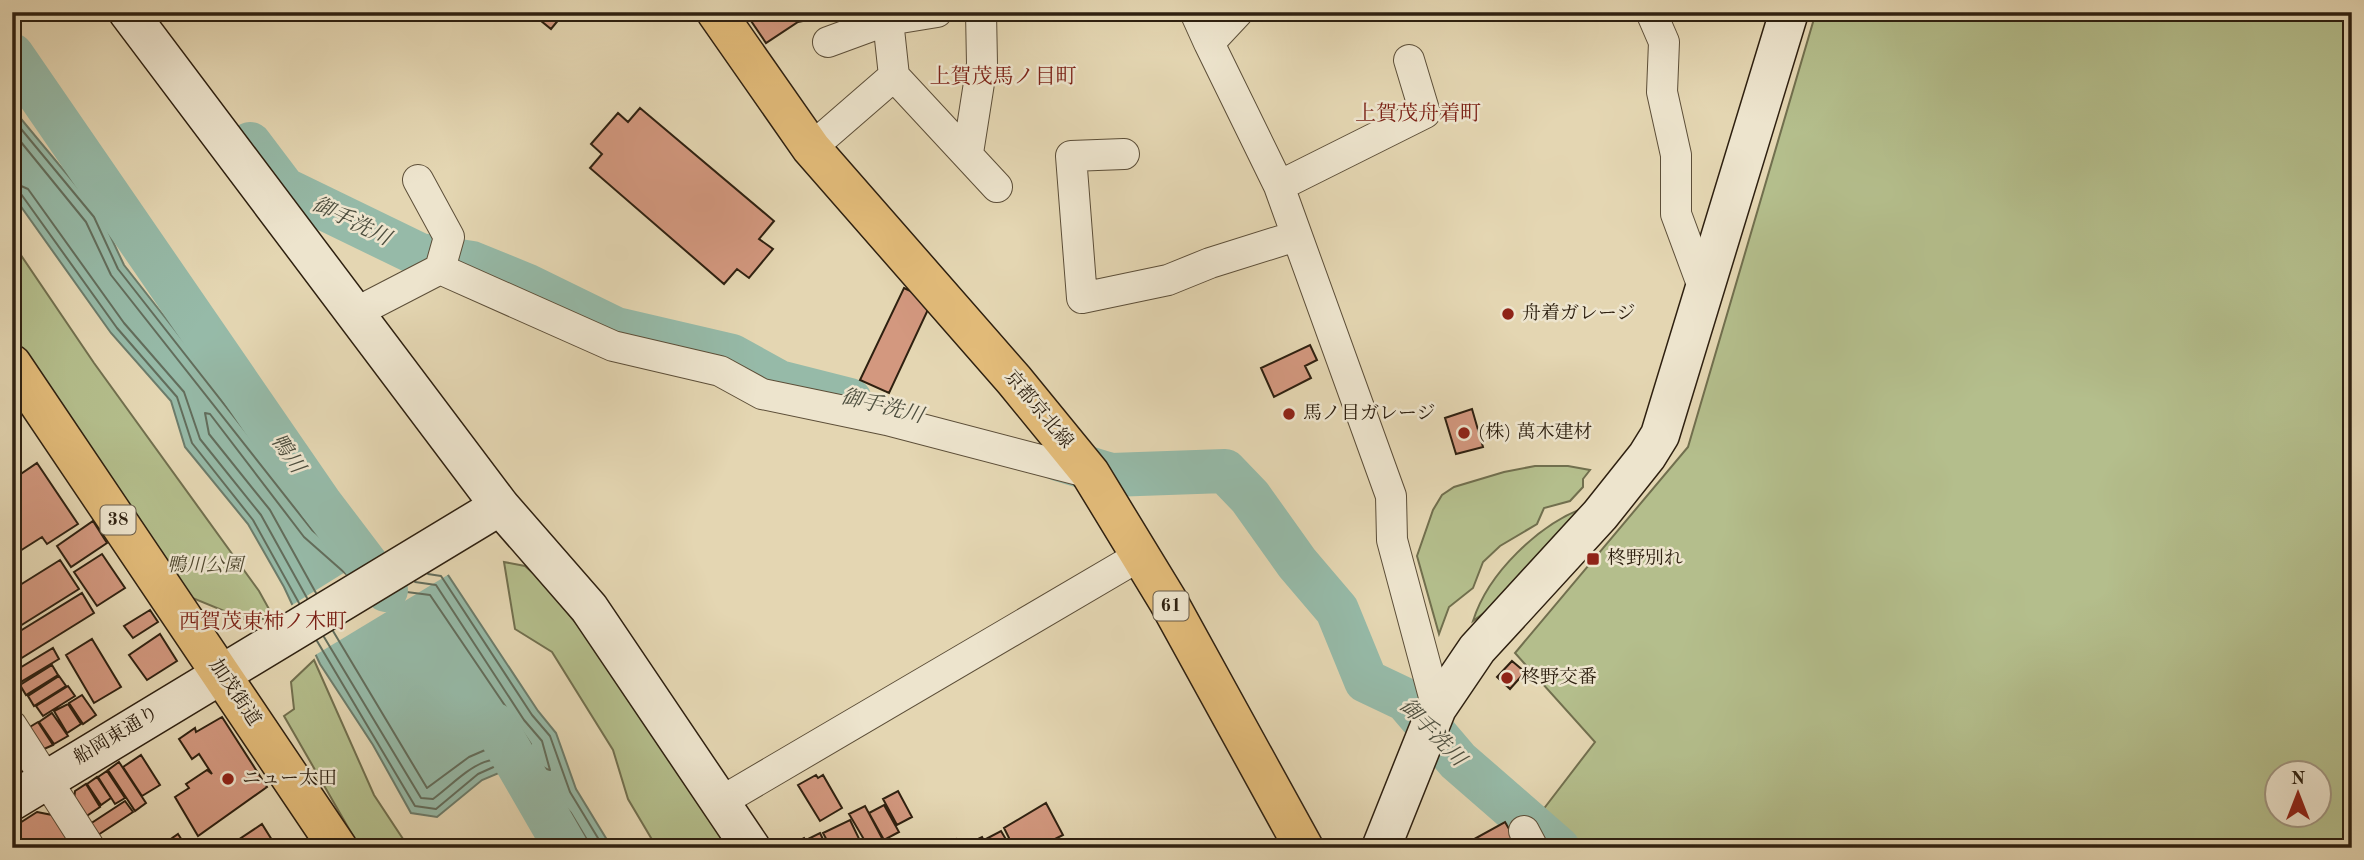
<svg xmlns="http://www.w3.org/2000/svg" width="2364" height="860" viewBox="0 0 2364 860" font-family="'Old Standard TT','Noto Serif JP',serif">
<rect width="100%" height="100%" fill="#e4d6b2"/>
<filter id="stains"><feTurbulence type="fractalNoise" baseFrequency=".00286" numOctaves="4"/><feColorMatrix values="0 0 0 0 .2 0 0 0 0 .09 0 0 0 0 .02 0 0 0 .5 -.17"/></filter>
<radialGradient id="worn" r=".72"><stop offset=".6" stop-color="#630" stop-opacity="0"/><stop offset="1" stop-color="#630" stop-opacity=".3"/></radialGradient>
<path fill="#b4be8c" stroke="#716f4e" stroke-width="2" fill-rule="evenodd" d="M 1816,12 L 2352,12 L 2352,848 L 1576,848 L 1539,815 L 1595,742 L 1515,653 L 1688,447 ZM 2276,772 L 2318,772 L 2318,814 L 2276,814 Z
M 12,242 L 94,363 L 259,591 L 274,618 L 246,620 L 190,597 L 12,333 Z
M 1535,466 L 1568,466 L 1590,470 L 1583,479 L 1583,487 L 1570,501 L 1544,508 L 1537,524 L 1500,546 L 1483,562 L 1473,588 L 1449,607 L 1439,634 L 1417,556 L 1433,510 L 1442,495 L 1454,487 L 1504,472 Z
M 1586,507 L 1488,610 L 1473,621 C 1488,573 1539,524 1586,507 Z
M 504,562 L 525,566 L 542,581 L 609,664 L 733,848 L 657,848 L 628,799 L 613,750 L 552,652 L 515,629 Z
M 314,660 L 374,795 L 409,848 L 360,848 L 284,716 L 294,709 L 291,682 Z"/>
<path fill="#96baa8" stroke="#6c7c6b" stroke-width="2" d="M 12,108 L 100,214 L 124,265 L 324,520 L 373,563 L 444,569 L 538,711 L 556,733 L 576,789 L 612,848 L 587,848 L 530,776 L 501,772 L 482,780 L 437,817 L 411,813 L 373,745 L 320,664 L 284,587 L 248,524 L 185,447 L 171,401 L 111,333 L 12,194 Z"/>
<path fill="#e4d6b2" d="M 371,556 L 375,560 L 445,565 L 451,573 L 312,657 L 289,607 Z"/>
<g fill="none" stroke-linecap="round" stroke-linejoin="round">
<path stroke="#626d5c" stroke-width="2" d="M 12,118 L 94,217 L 118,269 L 318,524 L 364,564
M 12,131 L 86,222 L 111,275 L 312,530 L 356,569
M 12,182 L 28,189 L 124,323 L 184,392 L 200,439 L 261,515 L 307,598
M 12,191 L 21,194 L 117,328 L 177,397 L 192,443 L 253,520 L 299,603
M 428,574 L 441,576 L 532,715 L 550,736 L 570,792 L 604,848
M 316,593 L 270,510 L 209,434 L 205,413 L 210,414 L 304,537 L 346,574
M 333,631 L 427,788 L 469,757 L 492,747 L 530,748 L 531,744 L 430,595 L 399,591
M 324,637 L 421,798 L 433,799 C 469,771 482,750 531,761 C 539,762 543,769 550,770 L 542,741 L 524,720 L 436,585 L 415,582
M 317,641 L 415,806 L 436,809 L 478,774 L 498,765 L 531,769 L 571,813 L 592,848"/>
<path stroke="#96baa8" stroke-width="44" d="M 12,55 L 320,503 L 386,590
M 250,144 L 284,189 L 420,255 L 472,263 L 526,285 L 616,329 L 732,356 L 779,382 L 850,400
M 1058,459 L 1111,475 L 1225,471 L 1250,497 L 1297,563 L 1337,610 L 1366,681 L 1406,700 L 1458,761 L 1558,848
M 495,725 L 566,848"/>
</g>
<path fill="#d3987f" stroke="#2e2010" stroke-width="2" d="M 530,12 L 565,12 L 551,29 Z
M 745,12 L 841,12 L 842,13 L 798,22 L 766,43 Z
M 640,108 L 774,221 L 759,239 L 773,249 L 749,278 L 737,269 L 724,284 L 590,168 L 602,154 L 591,144 L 618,113 L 628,122 Z
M 904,288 L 932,301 L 889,393 L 860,380 Z
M 1310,345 L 1317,360 L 1305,366 L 1311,378 L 1274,397 L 1261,368 Z
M 1472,409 L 1483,447 L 1456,454 L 1445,418 Z
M 37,463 L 78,524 L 47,544 L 42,537 L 12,556 L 12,480 Z
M 93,521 L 107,543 L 71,567 L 57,546 Z
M 102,554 L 125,588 L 97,606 L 74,572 Z
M 60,560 L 79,589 L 12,631 L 12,590 Z
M 82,593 L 94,613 L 12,664 L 12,636 Z
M 150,610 L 158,622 L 133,638 L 124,626 Z
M 160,634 L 177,661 L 147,680 L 129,655 Z
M 92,639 L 121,687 L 94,703 L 66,655 Z
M 53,648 L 59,659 L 19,683 L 13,672 Z
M 1512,661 L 1525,672 L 1510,689 L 1497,677 Z
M 52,665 L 58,675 L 26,695 L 20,685 Z
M 59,676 L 66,686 L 34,706 L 28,696 Z
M 68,686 L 75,696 L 43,716 L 36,706 Z
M 82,695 L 96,715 L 83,724 L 69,703 Z
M 68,704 L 81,724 L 67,733 L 54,711 Z
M 52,713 L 68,736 L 54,744 L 39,722 Z
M 222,717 L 267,787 L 198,836 L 175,797 L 189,788 L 186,784 L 207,770 L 212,774 L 199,754 L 192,759 L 179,739 L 195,728 L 196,732 Z
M 38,722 L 53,745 L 44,749 L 25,730 Z
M 141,755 L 160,785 L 142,796 L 123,767 Z
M 119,762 L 146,803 L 135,811 L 108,770 Z
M 107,771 L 125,798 L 115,804 L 98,777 Z
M 816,775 L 818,778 L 823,775 L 842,808 L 820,821 L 798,785 Z
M 97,777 L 111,798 L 101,805 L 87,784 Z
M 86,784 L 100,807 L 85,817 L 74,800 L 75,791 Z
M 898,791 L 912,817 L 897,825 L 883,799 Z
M 125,801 L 133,812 L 98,835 L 90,824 Z
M 1046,803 L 1063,835 L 1037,848 L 1014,848 L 1004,828 Z
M 884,805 L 899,832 L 884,840 L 869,813 Z
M 865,806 L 883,840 L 869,848 L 849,814 Z
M 37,812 L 52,815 L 71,843 L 63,848 L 24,848 L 12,828 Z
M 850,820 L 863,847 L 831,848 L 823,833 Z
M 1505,822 L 1520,848 L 1458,848 Z
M 262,824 L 277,848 L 226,848 Z
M 1001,831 L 1011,848 L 988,848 L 984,840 Z
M 820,833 L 827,848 L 812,848 L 808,839 Z
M 178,834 L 187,848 L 158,848 Z
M 982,837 L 987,848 L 961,848 L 961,847 Z
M 804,838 L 809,848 L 785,848 Z
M 956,839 L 960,848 L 934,848 Z"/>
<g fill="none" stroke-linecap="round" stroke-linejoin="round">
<g stroke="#5c4e38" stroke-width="32">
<path id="street" d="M 1195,12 L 1209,43
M 1238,12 L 1209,43 L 1279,186 L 1391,496 L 1392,540 L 1437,708
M 1651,12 L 1664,42 L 1662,92 L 1676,155 L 1676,214 L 1703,287
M 888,20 L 894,76 L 997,187
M 828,42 L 888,20 L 937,12
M 811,148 L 894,76
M 968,153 L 982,64 L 981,12
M 1124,154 L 1071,156 L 1082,298 L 1168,280 L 1210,263 L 1296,236
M 418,180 L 449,237 L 440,269
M 1279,186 L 1425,113 L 1409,60
M 353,314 L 440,269 L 613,346 L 720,371 L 762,394 L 887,420 L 1090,473
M 12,726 L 90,848
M 722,801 L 1141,555
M 1524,831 L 1533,848"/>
</g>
<g stroke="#2e2010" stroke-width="41">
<path id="secondary" d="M 128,12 L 500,506 L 589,608 L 751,848
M 12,801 L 500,506
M 1381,848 L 1437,708 L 1477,649 L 1600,515 L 1647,456 L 1660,435 L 1789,12"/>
</g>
<g stroke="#2e2010" stroke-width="41">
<path id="primary" d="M 716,12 L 811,148 L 1014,380 L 1090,473 L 1168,601 L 1304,848
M 12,364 L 338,848"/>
</g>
<use href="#street" stroke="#ede4cd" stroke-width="30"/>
<use href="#secondary" stroke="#ede4cd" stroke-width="38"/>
<use href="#primary" stroke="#e2bb79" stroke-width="38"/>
</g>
<g fill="#8f2418" stroke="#ede4cd" stroke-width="2.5">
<circle cx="1508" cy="314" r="7"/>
<circle cx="1289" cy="414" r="7"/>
<circle cx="1464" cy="433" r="7"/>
<rect x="1586" y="552" width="14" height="14" rx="3.5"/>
<circle cx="1507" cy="678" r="7"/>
<circle cx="228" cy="779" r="7"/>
</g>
<g text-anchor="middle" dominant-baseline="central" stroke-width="5" stroke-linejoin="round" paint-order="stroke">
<g fill="#ede4cd" stroke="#675b49" stroke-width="2">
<rect x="100.5" y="505.5" width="35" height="29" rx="5"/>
<rect x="1153.5" y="591.5" width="35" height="29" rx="5"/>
</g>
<g font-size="18" font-weight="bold" fill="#2e2010">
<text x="118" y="520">38</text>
<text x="1171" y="606">61</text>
</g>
<g font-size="19" fill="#2e2010" stroke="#ede4cd" text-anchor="start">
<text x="1522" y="314">舟着ガレージ</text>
<text x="1303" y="414">馬ノ目ガレージ</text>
<text x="1478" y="433">(株) 萬木建材</text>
<text x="1607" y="559">柊野別れ</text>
<text x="1521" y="678">柊野交番</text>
<text x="242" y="779">ニュー太田</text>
</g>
<g font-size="19" fill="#2e2010" stroke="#ede4cd">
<text transform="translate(1038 410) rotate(50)">京都京北線</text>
<text transform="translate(234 693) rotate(56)">加茂街道</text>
<text transform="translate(117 736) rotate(-31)">船岡東通り</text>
</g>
<g font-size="19" font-style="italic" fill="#50482f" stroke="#ede4cd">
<text x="205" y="566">鴨川公園</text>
</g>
<g font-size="21" fill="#7a1f14" stroke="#ede4cd">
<text x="1003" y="77">上賀茂馬ノ目町</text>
<text x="1418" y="114">上賀茂舟着町</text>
<text x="263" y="622">西賀茂東柿ノ木町</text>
</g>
<g font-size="21" font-style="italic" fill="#4d4e3e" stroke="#ede4cd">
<text transform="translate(351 222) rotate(26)">御手洗川</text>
<text transform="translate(882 407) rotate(14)">御手洗川</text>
<text transform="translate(287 454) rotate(56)">鴨川</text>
<text transform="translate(1432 733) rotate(46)">御手洗川</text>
</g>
</g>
<rect width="2364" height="860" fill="none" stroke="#e4d6b2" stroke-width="42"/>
<rect x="14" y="14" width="2336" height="832" fill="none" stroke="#2e2010" stroke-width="3.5"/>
<rect x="21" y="21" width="2322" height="818" fill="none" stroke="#2e2010" stroke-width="2"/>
<g transform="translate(2298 794)"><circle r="33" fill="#ede4cd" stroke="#a19681" stroke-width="2"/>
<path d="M0-5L12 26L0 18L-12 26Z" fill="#8f2418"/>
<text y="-10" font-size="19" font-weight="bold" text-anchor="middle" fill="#2e2010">N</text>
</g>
<rect width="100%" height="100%" filter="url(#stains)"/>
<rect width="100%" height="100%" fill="url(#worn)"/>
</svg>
